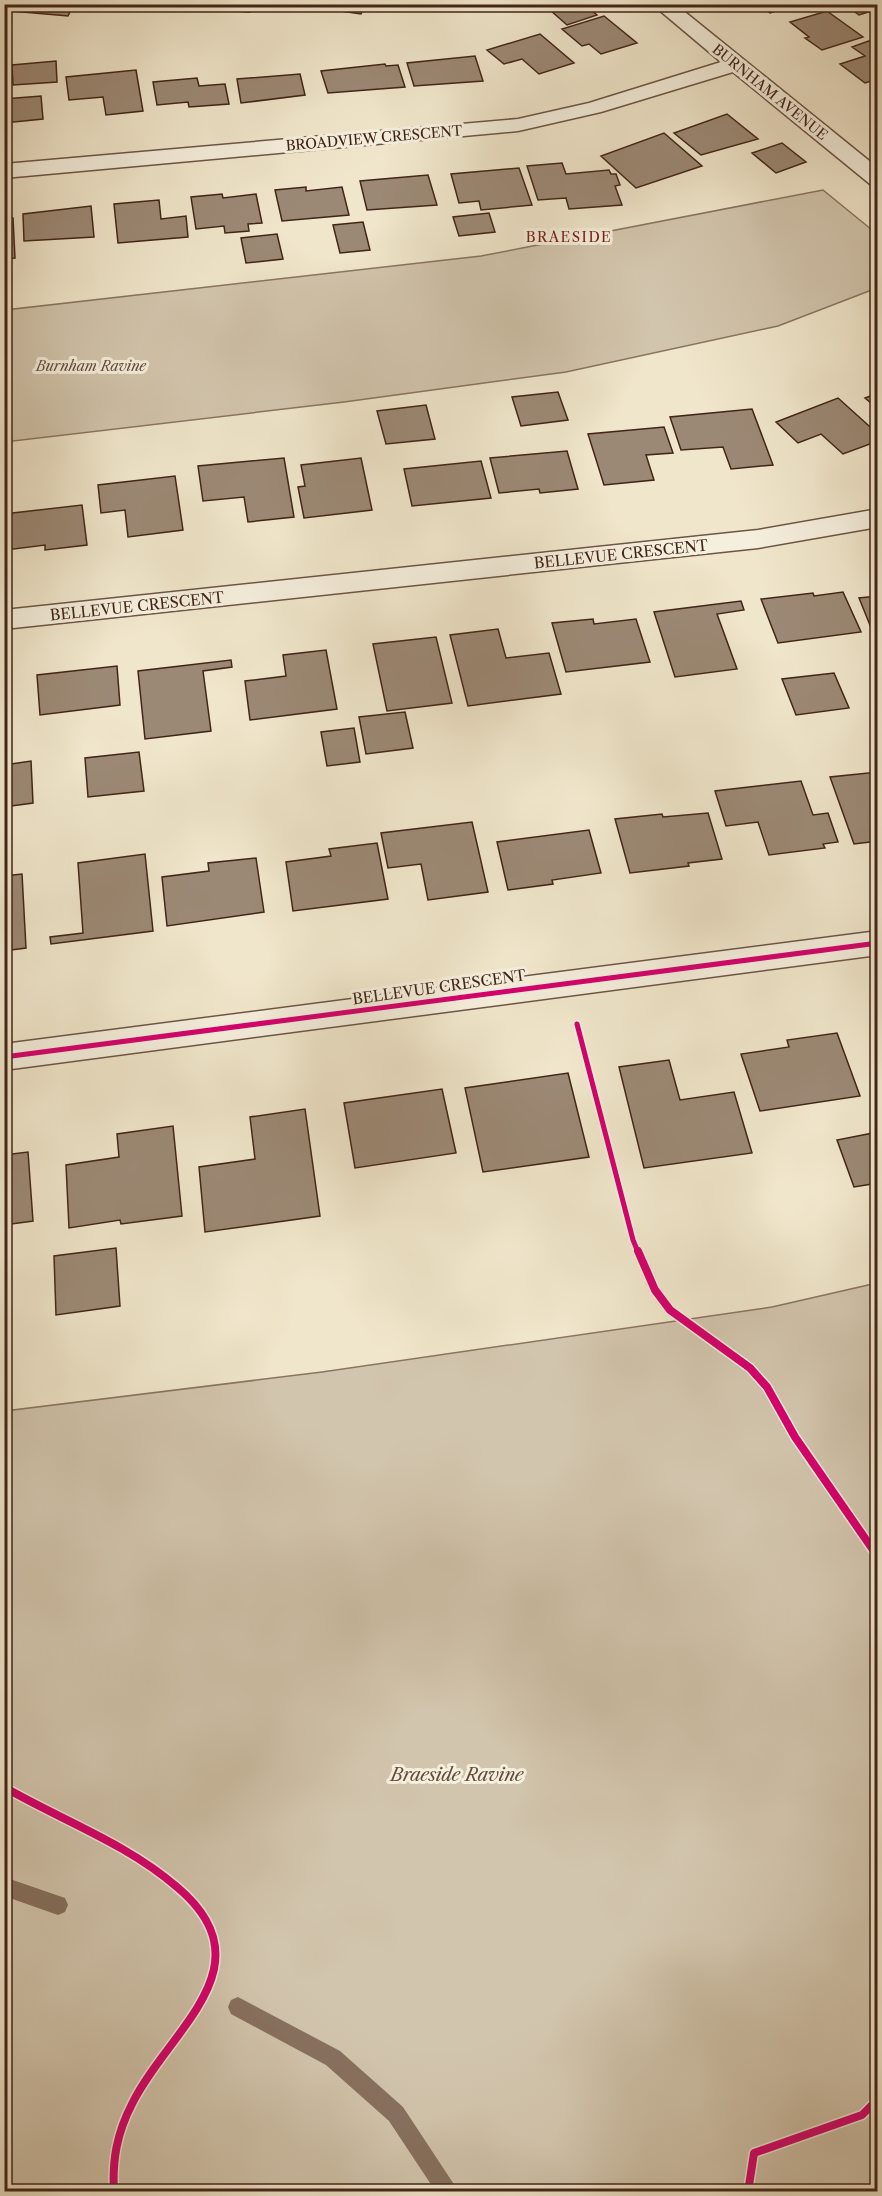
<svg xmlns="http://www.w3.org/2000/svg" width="882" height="2196" viewBox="0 0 882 2196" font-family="'Libre Caslon Text',serif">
<rect width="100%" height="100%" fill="#f0e6cb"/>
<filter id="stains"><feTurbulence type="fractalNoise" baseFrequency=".00333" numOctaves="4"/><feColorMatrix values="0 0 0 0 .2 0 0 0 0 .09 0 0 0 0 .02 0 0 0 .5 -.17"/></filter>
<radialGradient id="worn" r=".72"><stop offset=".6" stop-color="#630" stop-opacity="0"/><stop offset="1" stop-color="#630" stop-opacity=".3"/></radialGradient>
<path fill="#d2c5ad" stroke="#8a7562" stroke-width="1.5" d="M 823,190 L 877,234 L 877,288 L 778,326 L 566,372 L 344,402 L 5,442 L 5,310 L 481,256 Z
M 877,1283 L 877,2191 L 5,2191 L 5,1411 L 322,1372 L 772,1307 Z"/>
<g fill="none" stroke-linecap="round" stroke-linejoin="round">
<path fill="#87715f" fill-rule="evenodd" d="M 4,1877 L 65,1898 L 68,1905 L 65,1912 L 58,1915 L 4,1896 Z
M 238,1997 L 340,2051 L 403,2107 L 459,2192 L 436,2192 L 389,2121 L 326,2065 L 231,2014 L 228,2007 L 231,2000 Z"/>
</g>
<path fill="#9c8975" stroke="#422518" stroke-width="1.5" d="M 16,4 L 74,4 L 68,16 L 12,11 Z
M 83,4 L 144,4 L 142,9 Z
M 237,4 L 253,4 L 250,12 L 235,11 Z
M 324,4 L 365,4 L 361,14 L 327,9 Z
M 474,4 L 512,4 L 478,11 Z
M 565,4 L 584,4 L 597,15 L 567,25 L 549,9 Z
M 758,4 L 797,4 L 770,13 Z
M 844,4 L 878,4 L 878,9 L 859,15 Z
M 827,11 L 863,37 L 822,50 L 805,38 L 809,37 L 790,22 Z
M 604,16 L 637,43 L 601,54 L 589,44 L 582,46 L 562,29 Z
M 540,34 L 574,63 L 539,74 L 522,59 L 504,64 L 487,50 Z
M 877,38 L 878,79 L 865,83 L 840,64 L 865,56 L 852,47 Z
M 475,56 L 483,81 L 414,86 L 407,63 Z
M 56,61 L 57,82 L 13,85 L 12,65 Z
M 385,64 L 386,66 L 398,65 L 405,87 L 328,93 L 321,71 Z
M 136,70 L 143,111 L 106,115 L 103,97 L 69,100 L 66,77 Z
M 300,74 L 305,95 L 241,103 L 237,79 Z
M 197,78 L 199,86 L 225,84 L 229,104 L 189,107 L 188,102 L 157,105 L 153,82 Z
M 41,96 L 43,119 L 4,123 L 4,99 Z
M 727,114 L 758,139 L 701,155 L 674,133 Z
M 664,133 L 702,166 L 636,188 L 601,156 Z
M 782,143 L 806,162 L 776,173 L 752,153 Z
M 562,163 L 566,174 L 609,170 L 611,174 L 616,174 L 620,185 L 615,186 L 622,205 L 569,209 L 566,198 L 538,200 L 527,166 Z
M 519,168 L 532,205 L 481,210 L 479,201 L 459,203 L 451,174 Z
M 428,175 L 437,205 L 367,210 L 360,181 Z
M 306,187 L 306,191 L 342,187 L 349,215 L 282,221 L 275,190 Z
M 222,194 L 223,198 L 256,194 L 262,223 L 248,224 L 249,231 L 225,233 L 224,226 L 196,229 L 191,197 Z
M 159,200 L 161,219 L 186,216 L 188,237 L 118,243 L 114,204 Z
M 91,206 L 94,237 L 24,241 L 23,214 Z
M 489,213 L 495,232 L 459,236 L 453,217 Z
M 13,218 L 15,258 L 4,259 L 4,219 Z
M 363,222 L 370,250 L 340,253 L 333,225 Z
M 277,234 L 283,259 L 246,263 L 241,238 Z
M 558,392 L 568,420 L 521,426 L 512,397 Z
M 878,393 L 878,409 L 865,398 Z
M 838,398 L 878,434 L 878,441 L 843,454 L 821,434 L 798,443 L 776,422 Z
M 426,405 L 435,439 L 386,444 L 377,411 Z
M 752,409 L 773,465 L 731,469 L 723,447 L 681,450 L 670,417 Z
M 664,427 L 673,453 L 646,455 L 654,480 L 604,485 L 588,434 Z
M 567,451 L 578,489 L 540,493 L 539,489 L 499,493 L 490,458 Z
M 284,458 L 294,517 L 248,522 L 244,497 L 203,501 L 198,466 Z
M 361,458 L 372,510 L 304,518 L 298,487 L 305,486 L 301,465 Z
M 481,461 L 491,498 L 412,506 L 404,469 Z
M 175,476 L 183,530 L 128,537 L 125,510 L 101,513 L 98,485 Z
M 82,505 L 87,545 L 45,550 L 45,545 L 6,550 L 4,514 Z
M 843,592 L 861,632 L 778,643 L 761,599 L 813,593 L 814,596 Z
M 878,596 L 878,645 L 859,598 Z
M 741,601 L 744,610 L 717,614 L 737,669 L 675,677 L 654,612 Z
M 593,619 L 594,624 L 636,619 L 650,662 L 566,672 L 552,623 Z
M 498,629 L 506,658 L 549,653 L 561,694 L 468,706 L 450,635 Z
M 436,637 L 452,703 L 387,711 L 373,644 Z
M 326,650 L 337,709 L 250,720 L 245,681 L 286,676 L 283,655 Z
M 231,660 L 232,667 L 203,671 L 211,731 L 145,739 L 138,671 Z
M 117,666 L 120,705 L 40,715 L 37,675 Z
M 834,673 L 849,708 L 796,715 L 782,679 Z
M 405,712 L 413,748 L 366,754 L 359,717 Z
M 354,728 L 360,762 L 327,766 L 321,732 Z
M 139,752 L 144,791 L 88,797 L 85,758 Z
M 31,761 L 33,803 L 4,807 L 4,765 Z
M 878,772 L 878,841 L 854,844 L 830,777 Z
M 801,781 L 813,815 L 828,813 L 838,842 L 823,844 L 825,848 L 769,855 L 758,822 L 726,826 L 715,791 Z
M 708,813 L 722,859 L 688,863 L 689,866 L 630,873 L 615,819 L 662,814 L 663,817 Z
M 472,822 L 488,892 L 428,900 L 421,864 L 388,868 L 381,833 Z
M 589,830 L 601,873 L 552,880 L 553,884 L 508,890 L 497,842 Z
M 377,843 L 388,899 L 293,911 L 286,862 L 331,856 L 329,849 Z
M 145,854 L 153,931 L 51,944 L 50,937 L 83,933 L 78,863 Z
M 256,858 L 264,912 L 167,926 L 162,877 L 209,871 L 208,863 Z
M 22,874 L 26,948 L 4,951 L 4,876 Z
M 837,1033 L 860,1096 L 760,1111 L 741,1054 L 789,1047 L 787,1040 Z
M 669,1060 L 680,1100 L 734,1092 L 752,1153 L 644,1168 L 619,1067 Z
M 568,1073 L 589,1157 L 483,1172 L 465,1088 Z
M 442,1089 L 456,1153 L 355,1168 L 344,1103 Z
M 305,1109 L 320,1216 L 205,1232 L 199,1167 L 255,1159 L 250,1117 Z
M 173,1126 L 182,1216 L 121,1224 L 120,1220 L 69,1228 L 66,1165 L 119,1157 L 117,1134 Z
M 878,1132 L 878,1183 L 854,1187 L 837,1140 Z
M 28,1152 L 33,1221 L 4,1225 L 4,1155 Z
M 116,1248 L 120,1306 L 56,1315 L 54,1256 Z"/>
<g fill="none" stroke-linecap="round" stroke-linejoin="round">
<g stroke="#6e5545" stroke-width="3">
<path id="minor" d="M 652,4 L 675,4 L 878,168 L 878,185 L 870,184 L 733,72 L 601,112 L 518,131 L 4,178 L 4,164 L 518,119 L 589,103 L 721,62 Z
M 878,509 L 878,527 L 758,548 L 4,629 L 4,610 L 758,530 Z
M 878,931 L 878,955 L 4,1070 L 4,1044 Z"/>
</g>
<use href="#minor" fill="#f5efdd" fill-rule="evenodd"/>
<g stroke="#f5efdd" stroke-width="9">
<path id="cycleway-far1" d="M 577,1024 L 633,1240 L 638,1252
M 4,1057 L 878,943"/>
</g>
<g stroke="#f5efdd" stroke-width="11">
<path id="cycleway" d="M 638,1251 L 655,1290 L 670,1310 L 750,1368 L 767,1387 L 795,1437 L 878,1557
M 4,1787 C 61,1820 126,1843 177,1887 C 271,1966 168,2030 132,2104 C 117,2133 112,2160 114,2192
M 748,2192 L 754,2153 L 862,2115 L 878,2099"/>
</g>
<use href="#cycleway-far1" stroke="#d6006c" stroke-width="5"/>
<use href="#cycleway" stroke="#d6006c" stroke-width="8"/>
</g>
<g text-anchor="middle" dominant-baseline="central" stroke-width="6" stroke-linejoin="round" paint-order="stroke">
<g font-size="14" fill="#422518" stroke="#f5efdd">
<text transform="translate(770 92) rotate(39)">BURNHAM AVENUE</text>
<text transform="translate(374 138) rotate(-5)">BROADVIEW CRESCENT</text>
</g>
<g font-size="14" letter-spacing="1.5" fill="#7a1f14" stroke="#f5efdd">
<text x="569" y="237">BRAESIDE</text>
</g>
<g font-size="14" font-style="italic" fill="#664d3d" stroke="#f5efdd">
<text x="91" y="366">Burnham Ravine</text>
</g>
<g font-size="15" fill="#422518" stroke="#f5efdd">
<text transform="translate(621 554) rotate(-6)">BELLEVUE CRESCENT</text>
<text transform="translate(137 606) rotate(-6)">BELLEVUE CRESCENT</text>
<text transform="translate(439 987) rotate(-8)">BELLEVUE CRESCENT</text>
</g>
<g font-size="18" font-style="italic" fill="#664d3d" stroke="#f5efdd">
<text x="457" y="1775">Braeside Ravine</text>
</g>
</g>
<rect width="882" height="2196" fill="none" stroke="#f0e6cb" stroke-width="24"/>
<rect x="6" y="6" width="870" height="2184" fill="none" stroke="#422518" stroke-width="3"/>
<rect x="12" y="12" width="858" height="2172" fill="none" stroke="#422518" stroke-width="1.5"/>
<rect width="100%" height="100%" filter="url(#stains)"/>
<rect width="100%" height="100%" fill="url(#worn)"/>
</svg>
